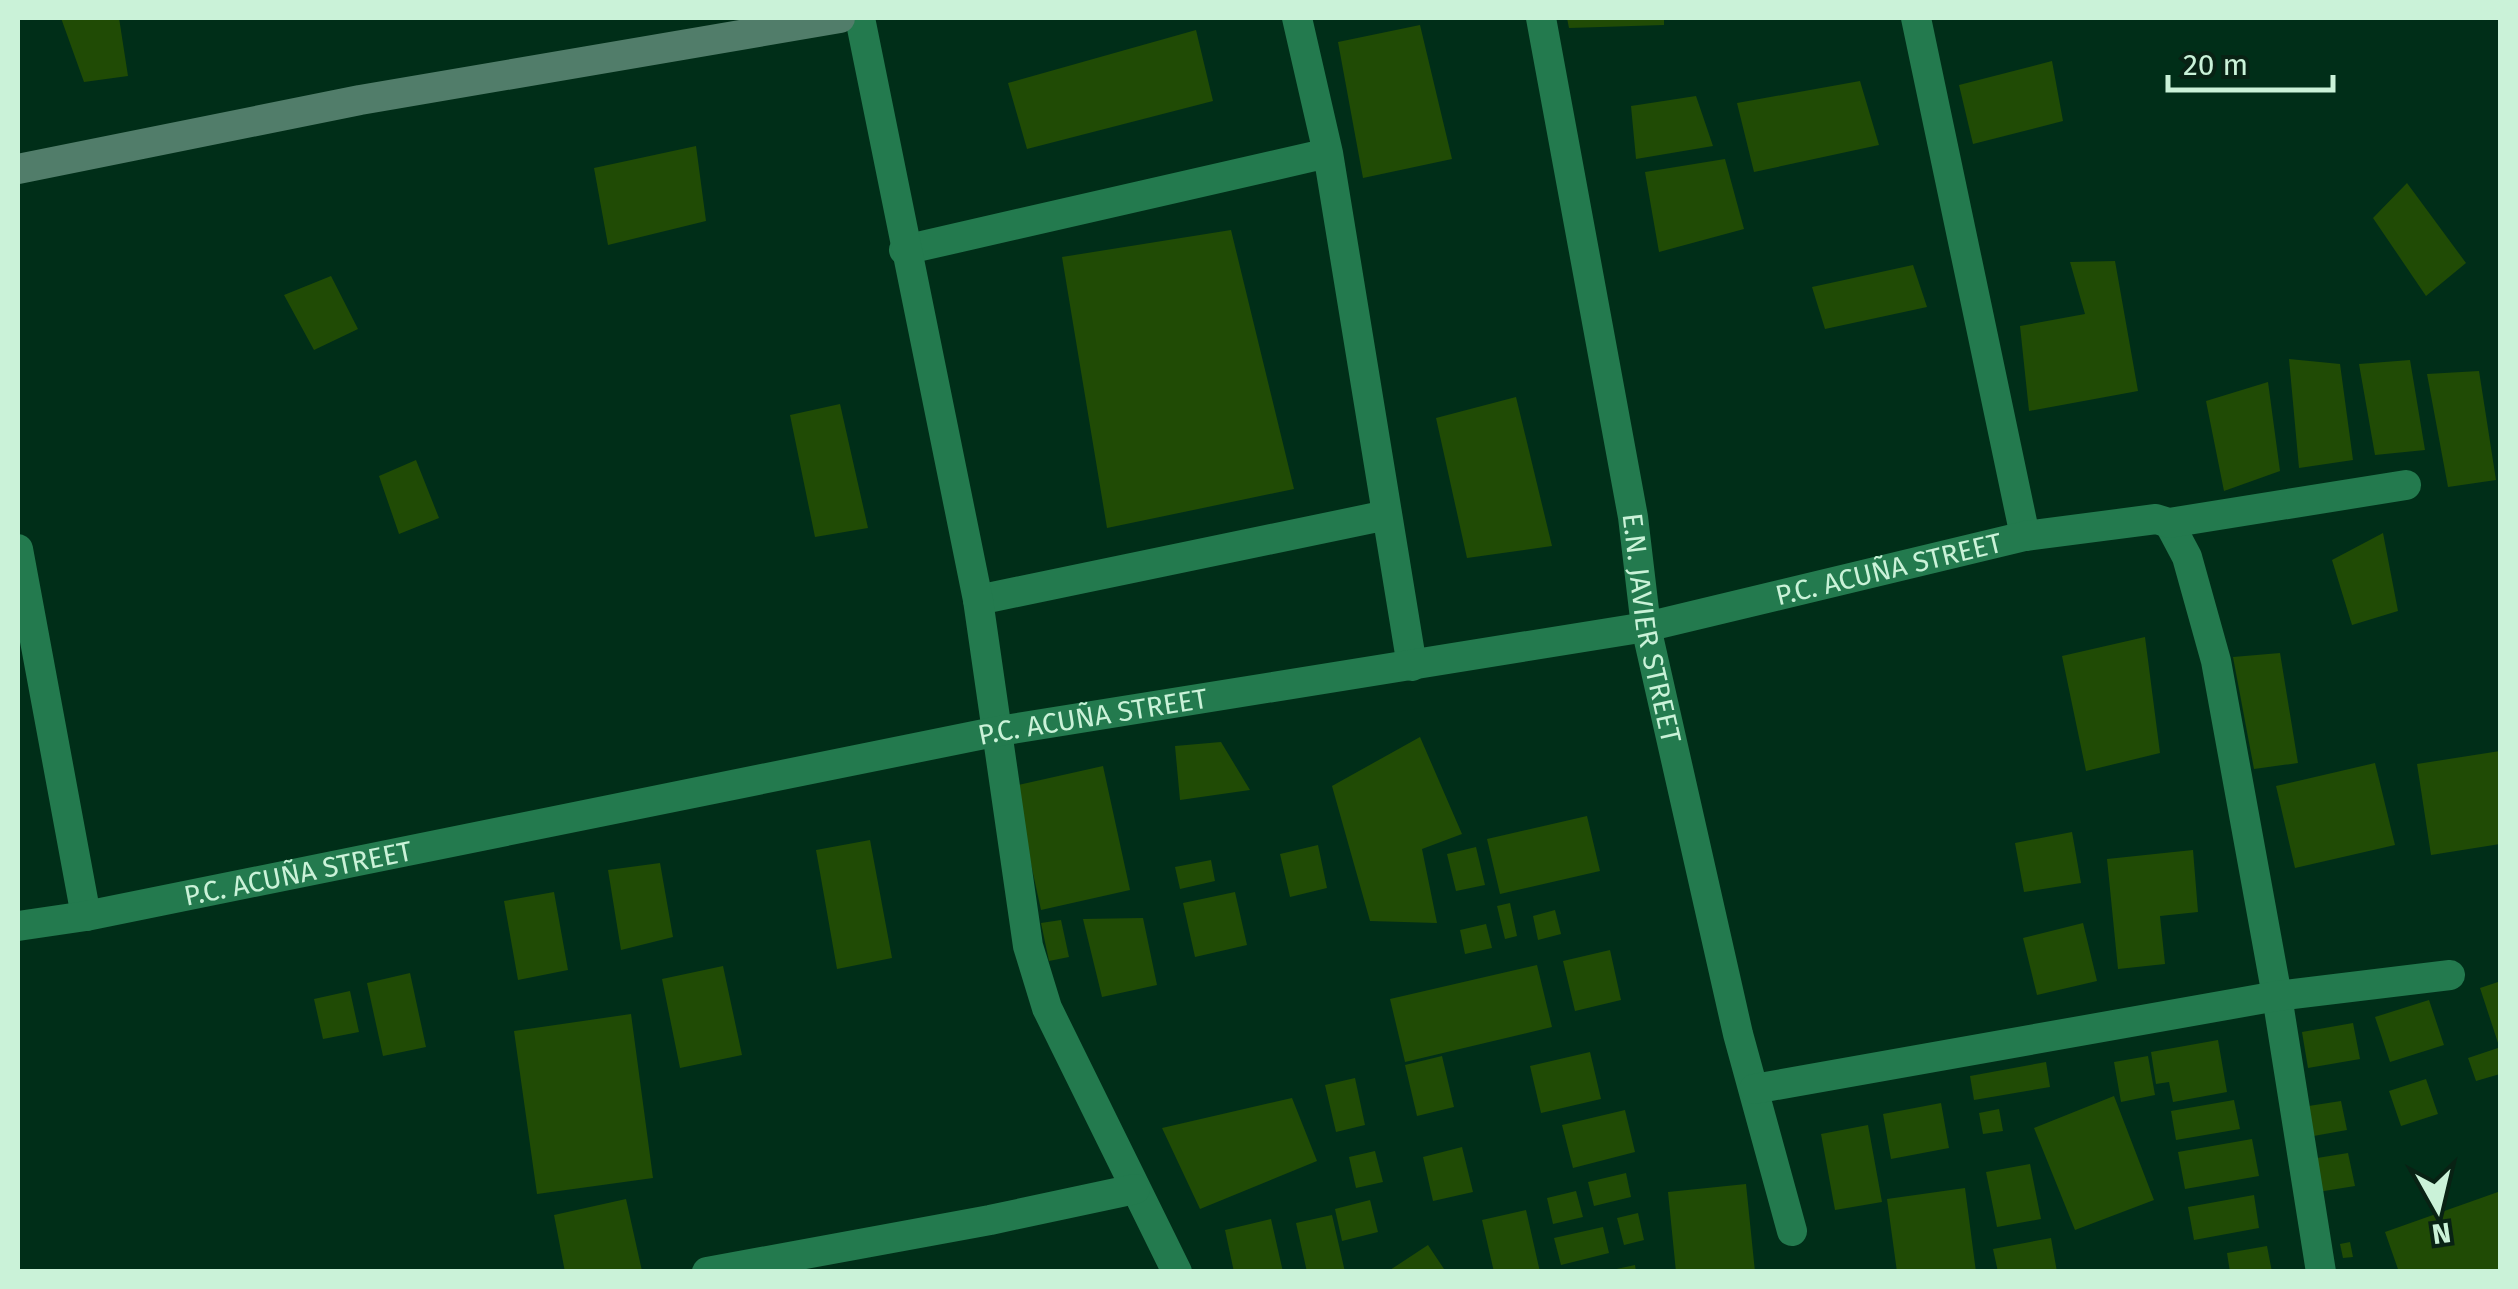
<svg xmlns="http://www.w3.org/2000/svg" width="2518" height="1289" viewBox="0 0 2518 1289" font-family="'Fira Sans',sans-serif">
<rect width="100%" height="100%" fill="#002e18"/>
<path fill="#204b05" d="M 61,18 L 119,18 L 128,76 L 84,82 Z
M 1567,18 L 1664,18 L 1664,25 L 1569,28 Z
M 1420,25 L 1452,159 L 1363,178 L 1338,42 Z
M 1196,30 L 1213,101 L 1027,149 L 1008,83 Z
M 2052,61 L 2063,121 L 1973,144 L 1959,85 Z
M 1860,81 L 1879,145 L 1754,172 L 1737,103 Z
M 1696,96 L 1713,146 L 1636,159 L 1631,106 Z
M 696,146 L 706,221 L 608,245 L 594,168 Z
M 1725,159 L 1744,229 L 1659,252 L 1645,172 Z
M 2407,183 L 2466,263 L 2426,296 L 2373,218 Z
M 1231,230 L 1294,489 L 1107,528 L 1062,257 Z
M 2115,261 L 2138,391 L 2029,411 L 2020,326 L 2085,314 L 2070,262 Z
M 1913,265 L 1927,307 L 1825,329 L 1812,287 Z
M 331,276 L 358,329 L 314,350 L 284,295 Z
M 2289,359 L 2340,364 L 2353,460 L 2299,468 Z
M 2410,360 L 2425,450 L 2375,455 L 2359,364 Z
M 2479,371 L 2496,480 L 2448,487 L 2427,374 Z
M 2268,382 L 2280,471 L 2224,491 L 2206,401 Z
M 1516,397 L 1552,546 L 1467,558 L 1436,418 Z
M 840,404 L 868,528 L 815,537 L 790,415 Z
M 416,460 L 439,518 L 399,534 L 379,476 Z
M 2383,533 L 2398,611 L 2352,625 L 2332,560 Z
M 2145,637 L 2160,753 L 2086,771 L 2062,656 Z
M 2280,653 L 2298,763 L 2254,769 L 2233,657 Z
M 1420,737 L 1462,834 L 1422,849 L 1437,923 L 1370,921 L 1332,786 Z
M 1221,742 L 1250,790 L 1180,800 L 1175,746 Z
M 2500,751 L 2500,844 L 2431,855 L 2417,764 Z
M 2375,763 L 2395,845 L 2295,868 L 2276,786 Z
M 1103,766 L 1130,890 L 1041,910 L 1014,786 Z
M 1587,816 L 1600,871 L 1500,894 L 1487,839 Z
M 2072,832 L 2081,883 L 2024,892 L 2015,843 Z
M 870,840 L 892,958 L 837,969 L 816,850 Z
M 1318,845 L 1327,888 L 1290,897 L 1280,854 Z
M 1476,847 L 1485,885 L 1456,891 L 1447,854 Z
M 2193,850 L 2198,912 L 2160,916 L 2165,964 L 2118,969 L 2107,859 Z
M 1211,860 L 1215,881 L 1180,889 L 1175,867 Z
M 660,863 L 673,937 L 621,950 L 608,870 Z
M 554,892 L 568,970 L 518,980 L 504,901 Z
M 1235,892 L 1247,945 L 1195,957 L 1183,903 Z
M 1510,903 L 1517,936 L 1505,939 L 1497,906 Z
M 1555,910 L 1561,934 L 1538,940 L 1533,916 Z
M 1143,918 L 1157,985 L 1102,997 L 1083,919 Z
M 1061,920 L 1069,957 L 1049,961 L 1041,923 Z
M 2083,923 L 2097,981 L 2037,995 L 2023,938 Z
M 1486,924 L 1492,948 L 1465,954 L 1460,930 Z
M 1610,950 L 1621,1000 L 1575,1011 L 1563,961 Z
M 1537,965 L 1552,1027 L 1405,1062 L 1390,999 Z
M 723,966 L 742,1055 L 680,1068 L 662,979 Z
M 410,973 L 426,1047 L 383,1056 L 367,983 Z
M 2498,982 L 2500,989 L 2500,1049 L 2480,988 Z
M 350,991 L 359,1032 L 323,1039 L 314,999 Z
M 2429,1000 L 2444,1045 L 2390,1062 L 2375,1017 Z
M 631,1014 L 653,1178 L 537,1194 L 514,1031 Z
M 2353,1023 L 2360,1059 L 2308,1068 L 2302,1032 Z
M 2218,1040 L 2227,1092 L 2173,1102 L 2169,1082 L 2156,1084 L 2151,1052 Z
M 2498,1048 L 2500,1074 L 2476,1081 L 2468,1058 Z
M 1590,1052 L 1601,1099 L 1541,1113 L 1530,1066 Z
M 1442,1056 L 1454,1107 L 1417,1116 L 1405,1065 Z
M 2148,1056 L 2155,1095 L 2121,1102 L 2114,1062 Z
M 2046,1062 L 2050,1087 L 1974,1100 L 1970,1076 Z
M 1355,1078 L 1365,1125 L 1336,1132 L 1325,1085 Z
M 2426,1079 L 2438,1114 L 2401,1126 L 2389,1091 Z
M 2114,1096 L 2154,1200 L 2075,1230 L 2034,1128 Z
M 1292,1098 L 1317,1161 L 1200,1209 L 1162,1128 Z
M 2234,1100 L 2240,1129 L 2176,1140 L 2171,1111 Z
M 2341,1101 L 2347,1130 L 2308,1137 L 2302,1107 Z
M 1941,1103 L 1949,1148 L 1891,1159 L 1883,1114 Z
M 1999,1109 L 2003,1131 L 1983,1134 L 1979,1113 Z
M 1625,1110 L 1635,1152 L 1573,1168 L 1562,1125 Z
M 1868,1125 L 1882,1202 L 1835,1210 L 1821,1134 Z
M 2252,1139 L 2259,1176 L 2185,1189 L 2178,1152 Z
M 1462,1147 L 1473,1192 L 1433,1201 L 1423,1157 Z
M 1375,1151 L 1383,1182 L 1356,1188 L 1349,1157 Z
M 2348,1153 L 2355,1186 L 2318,1192 L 2311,1159 Z
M 2030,1164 L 2041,1219 L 1997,1227 L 1986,1172 Z
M 1626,1173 L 1631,1197 L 1594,1206 L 1588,1182 Z
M 1746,1184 L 1755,1272 L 1676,1272 L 1668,1192 Z
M 1965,1188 L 1976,1272 L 1897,1272 L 1887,1199 Z
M 1576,1191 L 1583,1217 L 1553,1224 L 1547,1198 Z
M 2498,1192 L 2500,1272 L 2399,1272 L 2385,1232 Z
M 2254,1195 L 2259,1228 L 2194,1240 L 2188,1207 Z
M 626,1199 L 642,1271 L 565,1272 L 554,1215 Z
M 1370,1200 L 1378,1232 L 1342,1241 L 1335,1209 Z
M 1526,1210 L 1540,1272 L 1494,1272 L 1482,1220 Z
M 1638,1213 L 1644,1240 L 1624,1245 L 1617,1218 Z
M 1332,1215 L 1345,1272 L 1307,1272 L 1296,1223 Z
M 1271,1219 L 1283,1272 L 1234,1272 L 1225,1230 Z
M 1603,1227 L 1609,1253 L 1561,1265 L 1554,1238 Z
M 2051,1238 L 2057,1272 L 1998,1272 L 1993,1249 Z
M 2350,1242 L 2353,1257 L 2343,1258 L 2340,1244 Z
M 1428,1245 L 1446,1272 L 1387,1272 Z
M 2267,1246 L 2272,1272 L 2230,1272 L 2227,1253 Z
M 1635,1265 L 1636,1272 L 1612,1272 L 1612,1270 Z"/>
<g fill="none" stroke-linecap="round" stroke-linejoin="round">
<path stroke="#237a4e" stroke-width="30" d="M 1297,18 L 1328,153 L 1412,666
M 904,250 L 1328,153
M 978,600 L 1387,515"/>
<g stroke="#237a4e" stroke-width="30">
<path d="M 860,18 L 978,600 L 1028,946 L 1047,1008 L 1177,1272"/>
<path id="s1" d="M 1541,18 L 1633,517 L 1646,627 L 1738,1034 L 1792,1231"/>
<path d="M 1916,18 L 2025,536"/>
<path d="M 2169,523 L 2187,557 L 2216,661 L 2277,996 L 2321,1272"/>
<path d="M 18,549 L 86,916"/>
<path id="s2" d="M 18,926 L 86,916 L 999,731 L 1646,627 L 2025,536 L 2156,519 L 2169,523 L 2406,485"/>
<path d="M 1754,1089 L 2277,996 L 2450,975"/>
<path d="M 707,1272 L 990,1220 L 1135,1189"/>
</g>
<path stroke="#517d6a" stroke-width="30" d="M 18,169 L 360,100 L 840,18"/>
</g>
<g text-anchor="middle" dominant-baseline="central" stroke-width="9" stroke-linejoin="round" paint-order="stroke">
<g font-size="28" fill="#caf2d8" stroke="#082214">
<text stroke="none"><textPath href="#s2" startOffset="1905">P.C. ACUÑA STREET</textPath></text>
<text stroke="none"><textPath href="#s1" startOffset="620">E.N. JAVIER STREET</textPath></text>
<text stroke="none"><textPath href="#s2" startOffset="1095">P.C. ACUÑA STREET</textPath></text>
<text stroke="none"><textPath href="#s2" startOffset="285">P.C. ACUÑA STREET</textPath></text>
</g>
</g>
<rect width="2518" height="1289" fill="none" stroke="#caf2d8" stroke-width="40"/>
<g transform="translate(2438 1209) rotate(172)" stroke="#082214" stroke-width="8" paint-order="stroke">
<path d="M0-8L18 38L0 25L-18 38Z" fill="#caf2d8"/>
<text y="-15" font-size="28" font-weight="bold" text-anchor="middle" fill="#caf2d8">N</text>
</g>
<path d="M2168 75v15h165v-15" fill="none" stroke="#caf2d8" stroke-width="5"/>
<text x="2183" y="75" font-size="30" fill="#caf2d8" stroke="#082214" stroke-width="8" paint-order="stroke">20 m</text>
</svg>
